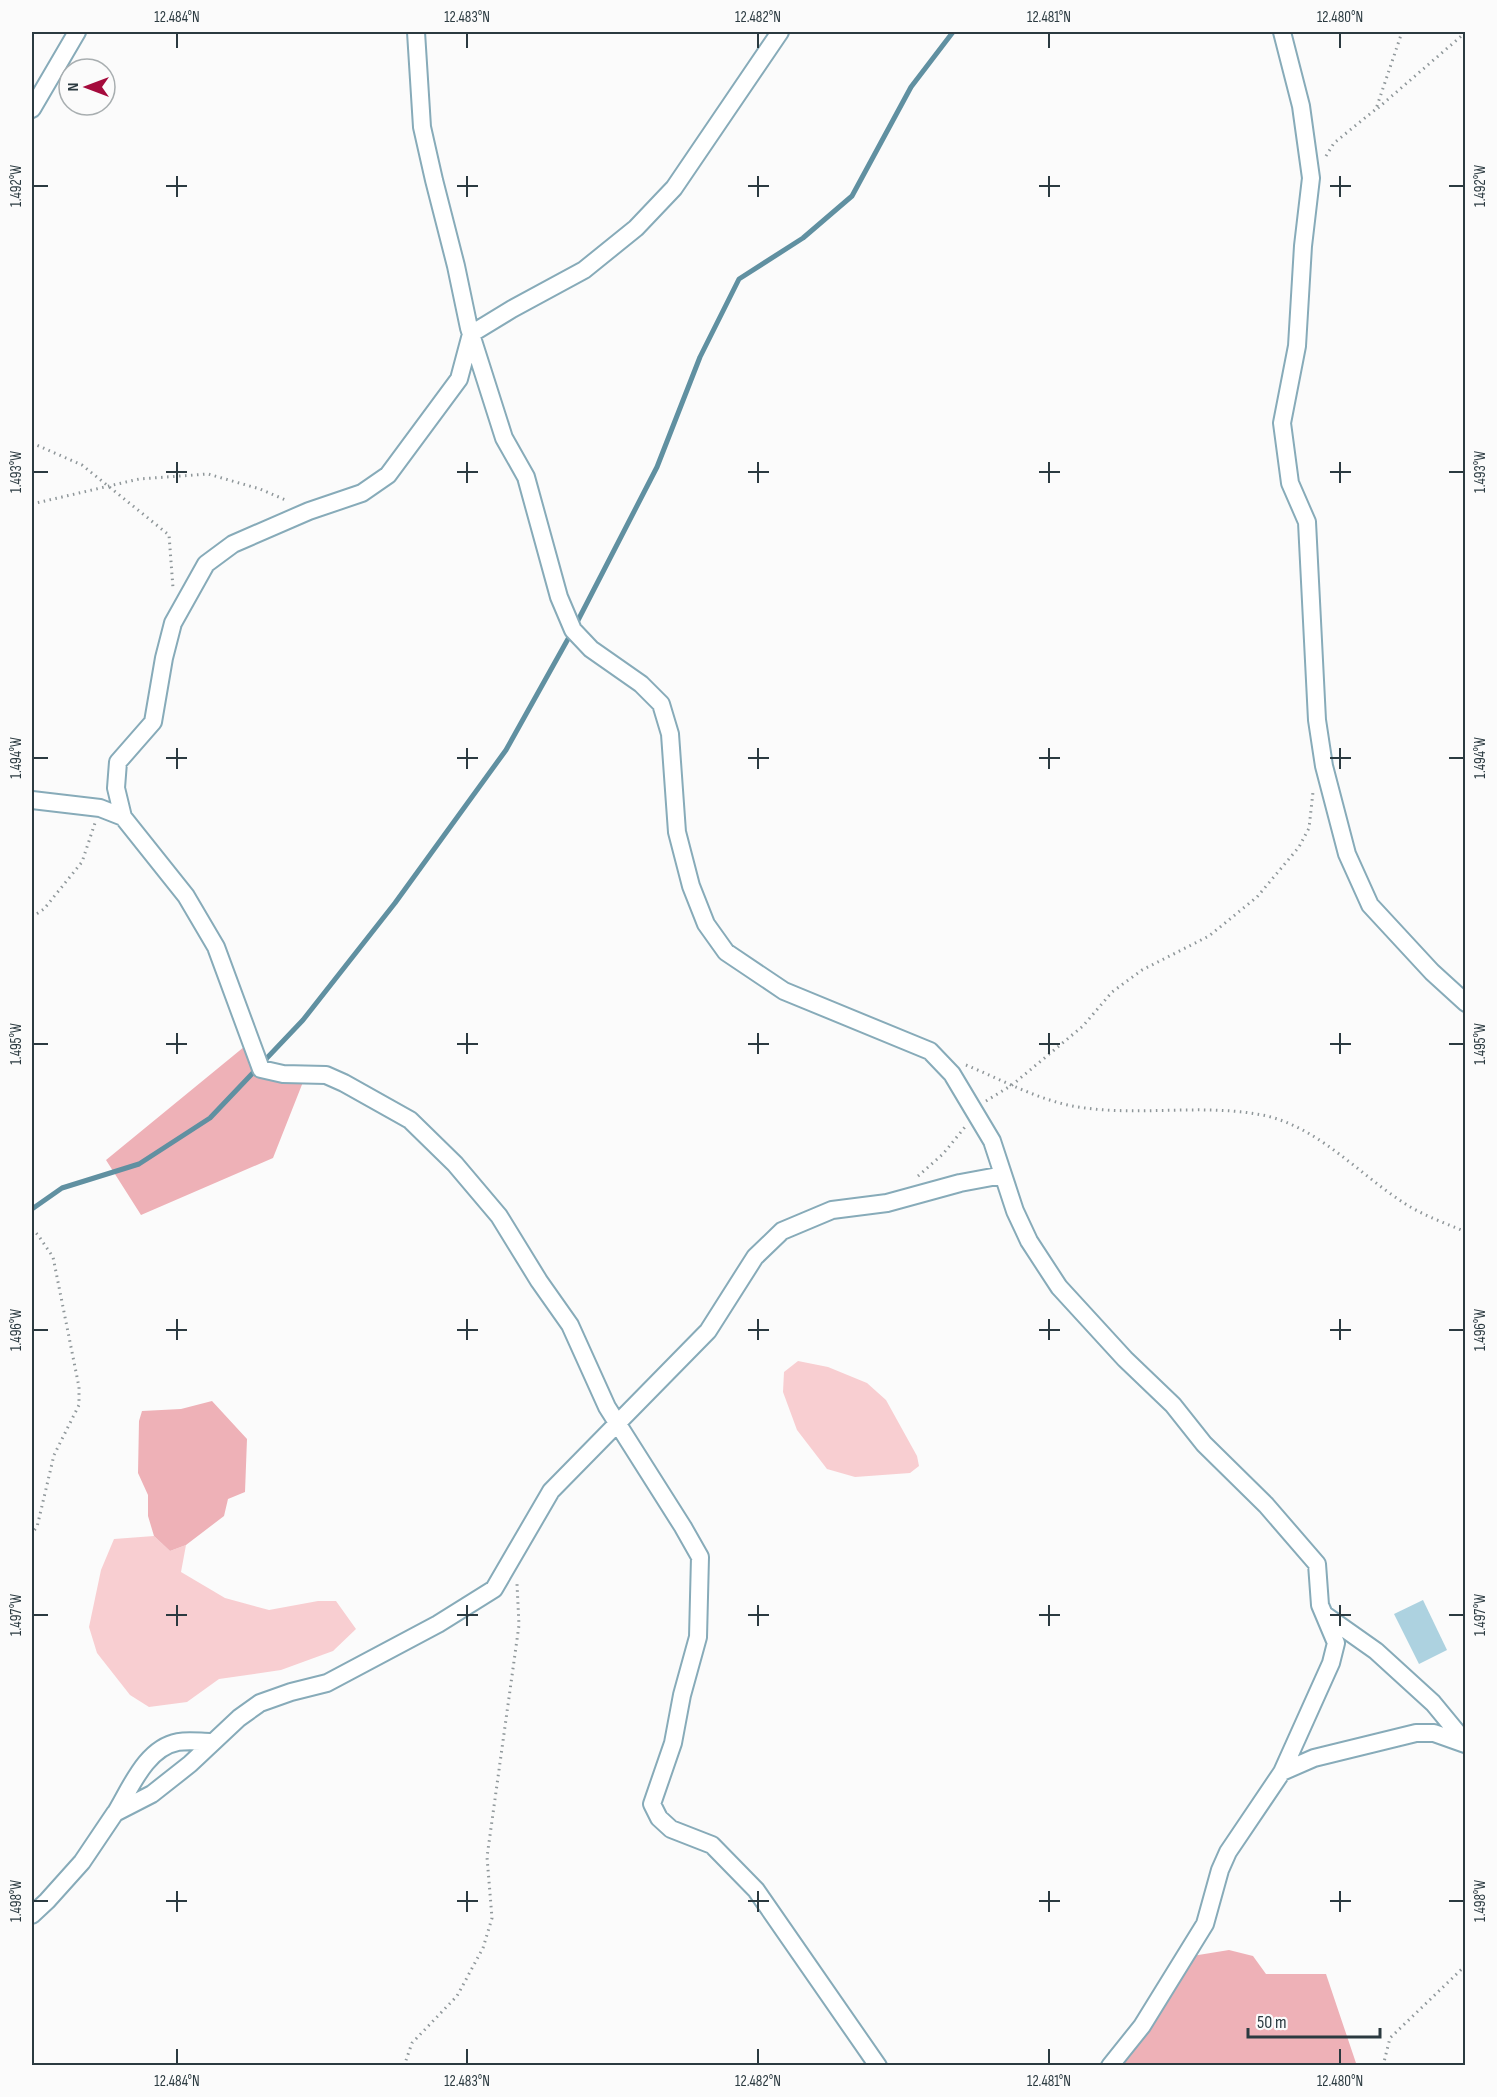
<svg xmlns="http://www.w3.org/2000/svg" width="1497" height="2097" viewBox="0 0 1497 2097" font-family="'Sofia Sans Condensed',sans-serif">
<rect width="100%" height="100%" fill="#fbfbfb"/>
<path fill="#f8ced1" d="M 798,1361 L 828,1367 L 867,1383 L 886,1400 L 917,1456 L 919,1466 L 910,1473 L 855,1477 L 827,1469 L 797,1430 L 783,1392 L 784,1372 Z
M 154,1536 L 170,1551 L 186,1545 L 181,1572 L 225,1598 L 269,1610 L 318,1601 L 336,1601 L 356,1629 L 333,1651 L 281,1670 L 219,1679 L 187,1702 L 149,1707 L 130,1695 L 97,1653 L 89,1627 L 101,1570 L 114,1539 Z"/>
<path fill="#eeb1b7" d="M 250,1042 L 261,1069 L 303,1082 L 273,1158 L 141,1215 L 106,1160 Z
M 212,1401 L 247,1439 L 245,1492 L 228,1499 L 224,1516 L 186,1545 L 170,1551 L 154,1536 L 148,1516 L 148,1495 L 138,1473 L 139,1421 L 142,1411 L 181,1409 Z
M 1229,1950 L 1253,1956 L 1266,1974 L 1326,1974 L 1357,2066 L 1110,2066 L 1186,1957 Z"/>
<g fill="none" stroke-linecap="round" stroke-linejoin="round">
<path stroke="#6090a1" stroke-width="5" d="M 32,1209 L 62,1188 L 139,1164 L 210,1118 L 303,1020 L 395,903 L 506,750 L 573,630 L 657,467 L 700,357 L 739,279 L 803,238 L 852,196 L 911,87 L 953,32"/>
</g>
<path fill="#add2e0" d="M 1423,1600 L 1447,1650 L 1419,1664 L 1394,1614 Z"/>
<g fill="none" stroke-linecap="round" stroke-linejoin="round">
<g stroke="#87abb9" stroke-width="20">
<path id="street" d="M 416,32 L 422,127 L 434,180 L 456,266 L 469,328 L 504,438 L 526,477 L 559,597 L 573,630 L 591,649 L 641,684 L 661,704 L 670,734 L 677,832 L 691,886 L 706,924 L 726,952 L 784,991 L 930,1051 L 952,1074 L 992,1141 L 1015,1211 L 1029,1241 L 1059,1287 L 1125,1359 L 1173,1405 L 1204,1444 L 1266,1505 L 1317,1564 L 1320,1605 L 1336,1643 L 1331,1663 L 1282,1772 L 1228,1852 L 1220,1870 L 1205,1924 L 1142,2026 L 1110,2066
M 780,32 L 674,188 L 636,228 L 584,270 L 512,309 L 471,334 L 459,379 L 388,475 L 362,493 L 309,511 L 233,544 L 206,564 L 173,623 L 164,658 L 153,722 L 118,762 L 116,788 L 123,817 L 186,896 L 216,947 L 261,1069 L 283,1074 L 326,1075 L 344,1083 L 410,1120 L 455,1164 L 499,1216 L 539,1281 L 570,1325 L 607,1407 L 683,1527 L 700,1557 L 698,1637 L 682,1695 L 673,1743 L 652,1804 L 659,1818 L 671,1829 L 712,1845 L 756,1890 L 878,2066
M 1282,32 L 1301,106 L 1311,178 L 1303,246 L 1297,346 L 1282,423 L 1290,483 L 1307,522 L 1317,720 L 1324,766 L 1347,854 L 1370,905 L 1432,972 L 1466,1003
M 32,109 L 77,32
M 32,800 L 100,808 L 123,817
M 1325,1615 L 1376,1651 L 1433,1703 L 1466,1743
M 1282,1772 L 1314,1758 L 1416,1733 L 1434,1733 L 1465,1744
M 116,1812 C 131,1787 146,1748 178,1742 C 189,1740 201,1742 212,1742
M 32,1915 L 47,1901 L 82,1862 L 115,1813 L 152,1794 L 190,1764 L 239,1718 L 260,1703 L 291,1692 L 327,1683 L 438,1624 L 494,1589 L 551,1491 L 708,1331 L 755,1257 L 782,1231 L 832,1210 L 887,1203 L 960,1183 L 1003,1175"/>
</g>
<path stroke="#8f979a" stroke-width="3" stroke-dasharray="1.5 4.5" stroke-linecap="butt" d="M 1378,108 L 1466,32
M 1326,156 L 1334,143 L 1376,109 L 1402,32
M 32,443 L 82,465 L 169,535 L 173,588
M 32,504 L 139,479 L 208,474 L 260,489 L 288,501
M 32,917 L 44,909 L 82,862 L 95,823
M 966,1065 C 1005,1081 1043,1103 1085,1108 C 1145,1116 1207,1103 1267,1116 C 1320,1129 1359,1174 1404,1203 C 1422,1215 1445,1223 1466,1232
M 986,1101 L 1012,1085 L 1083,1026 L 1112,992 L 1142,970 L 1209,936 L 1257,897 L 1299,847 L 1309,828 L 1313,792
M 918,1176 L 943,1154 L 965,1127
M 32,1229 L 38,1235 L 53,1257 L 79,1387 L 79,1405 L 54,1455 L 37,1527 L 32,1533
M 404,2066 L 412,2043 L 457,1996 L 483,1948 L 492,1918 L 487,1857 L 519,1625 L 517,1584
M 1383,2066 L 1390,2038 L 1466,1965"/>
<use href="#street" stroke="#fff" stroke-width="16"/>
</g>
<path fill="none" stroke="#2b3a40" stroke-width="2" d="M 177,33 L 177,48M 467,33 L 467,48M 758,33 L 758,48M 1049,33 L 1049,48M 1340,33 L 1340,48M 177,176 L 177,197M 467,176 L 467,197M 758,176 L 758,197M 1049,176 L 1049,197M 1340,176 L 1340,197M 33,186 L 48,186M 166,186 L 187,186M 457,186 L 478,186M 748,186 L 769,186M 1039,186 L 1060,186M 1330,186 L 1351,186M 1449,186 L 1464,186M 177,462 L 177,483M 467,462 L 467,483M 758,462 L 758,483M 1049,462 L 1049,483M 1340,462 L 1340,483M 33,472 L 48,472M 166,472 L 187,472M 457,472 L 478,472M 748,472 L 769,472M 1039,472 L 1060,472M 1330,472 L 1351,472M 1449,472 L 1464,472M 177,748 L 177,769M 467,748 L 467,769M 758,748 L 758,769M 1049,748 L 1049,769M 1340,748 L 1340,769M 33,758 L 48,758M 166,758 L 187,758M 457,758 L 478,758M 748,758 L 769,758M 1039,758 L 1060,758M 1330,758 L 1351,758M 1449,758 L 1464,758M 177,1033 L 177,1054M 467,1033 L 467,1054M 758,1033 L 758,1054M 1049,1033 L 1049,1054M 1340,1033 L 1340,1054M 33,1044 L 48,1044M 166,1044 L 187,1044M 457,1044 L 478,1044M 748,1044 L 769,1044M 1039,1044 L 1060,1044M 1330,1044 L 1351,1044M 1449,1044 L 1464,1044M 177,1319 L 177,1340M 467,1319 L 467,1340M 758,1319 L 758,1340M 1049,1319 L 1049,1340M 1340,1319 L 1340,1340M 33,1330 L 48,1330M 166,1330 L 187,1330M 457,1330 L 478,1330M 748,1330 L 769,1330M 1039,1330 L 1060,1330M 1330,1330 L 1351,1330M 1449,1330 L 1464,1330M 177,1605 L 177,1626M 467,1605 L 467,1626M 758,1605 L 758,1626M 1049,1605 L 1049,1626M 1340,1605 L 1340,1626M 33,1615 L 48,1615M 166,1615 L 187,1615M 457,1615 L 478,1615M 748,1615 L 769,1615M 1039,1615 L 1060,1615M 1330,1615 L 1351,1615M 1449,1615 L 1464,1615M 177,1891 L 177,1912M 467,1891 L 467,1912M 758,1891 L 758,1912M 1049,1891 L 1049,1912M 1340,1891 L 1340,1912M 33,1901 L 48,1901M 166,1901 L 187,1901M 457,1901 L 478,1901M 748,1901 L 769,1901M 1039,1901 L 1060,1901M 1330,1901 L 1351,1901M 1449,1901 L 1464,1901M 177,2049 L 177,2064M 467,2049 L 467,2064M 758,2049 L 758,2064M 1049,2049 L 1049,2064M 1340,2049 L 1340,2064"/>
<rect width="1497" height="2097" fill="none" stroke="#fbfbfb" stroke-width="66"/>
<g transform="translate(87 87) rotate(270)"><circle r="28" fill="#fbfbfb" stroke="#a8aeb0" stroke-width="1.5"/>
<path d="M0-4.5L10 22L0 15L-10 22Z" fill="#a50b3c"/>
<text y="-9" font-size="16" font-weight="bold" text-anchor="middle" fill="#2b3a40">N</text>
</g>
<path d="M1248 2028v9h132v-9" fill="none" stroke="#2b3a40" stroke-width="3"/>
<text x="1257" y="2028" font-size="18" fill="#2b3a40" stroke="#fbfbfb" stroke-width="4.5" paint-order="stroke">50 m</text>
<rect x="33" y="33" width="1431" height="2031" fill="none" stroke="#2b3a40" stroke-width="2"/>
<g font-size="15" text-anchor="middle" fill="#2b3a40">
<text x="177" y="22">12.484°N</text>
<text x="467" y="22">12.483°N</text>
<text x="758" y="22">12.482°N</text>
<text x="1049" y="22">12.481°N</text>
<text x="1340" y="22">12.480°N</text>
<text transform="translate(1480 186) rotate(-90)" y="5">1.492°W</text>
<text transform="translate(16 186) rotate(-90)" y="5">1.492°W</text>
<text transform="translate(1480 472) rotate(-90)" y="5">1.493°W</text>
<text transform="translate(16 472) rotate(-90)" y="5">1.493°W</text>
<text transform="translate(1480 758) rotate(-90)" y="5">1.494°W</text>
<text transform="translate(16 758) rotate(-90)" y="5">1.494°W</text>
<text transform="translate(1480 1044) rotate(-90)" y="5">1.495°W</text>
<text transform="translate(16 1044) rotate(-90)" y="5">1.495°W</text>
<text transform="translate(1480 1330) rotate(-90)" y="5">1.496°W</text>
<text transform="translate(16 1330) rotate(-90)" y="5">1.496°W</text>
<text transform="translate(1480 1615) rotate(-90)" y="5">1.497°W</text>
<text transform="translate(16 1615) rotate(-90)" y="5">1.497°W</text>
<text transform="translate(1480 1901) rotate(-90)" y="5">1.498°W</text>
<text transform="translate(16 1901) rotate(-90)" y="5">1.498°W</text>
<text x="177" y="2086">12.484°N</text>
<text x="467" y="2086">12.483°N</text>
<text x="758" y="2086">12.482°N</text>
<text x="1049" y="2086">12.481°N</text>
<text x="1340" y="2086">12.480°N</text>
</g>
</svg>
